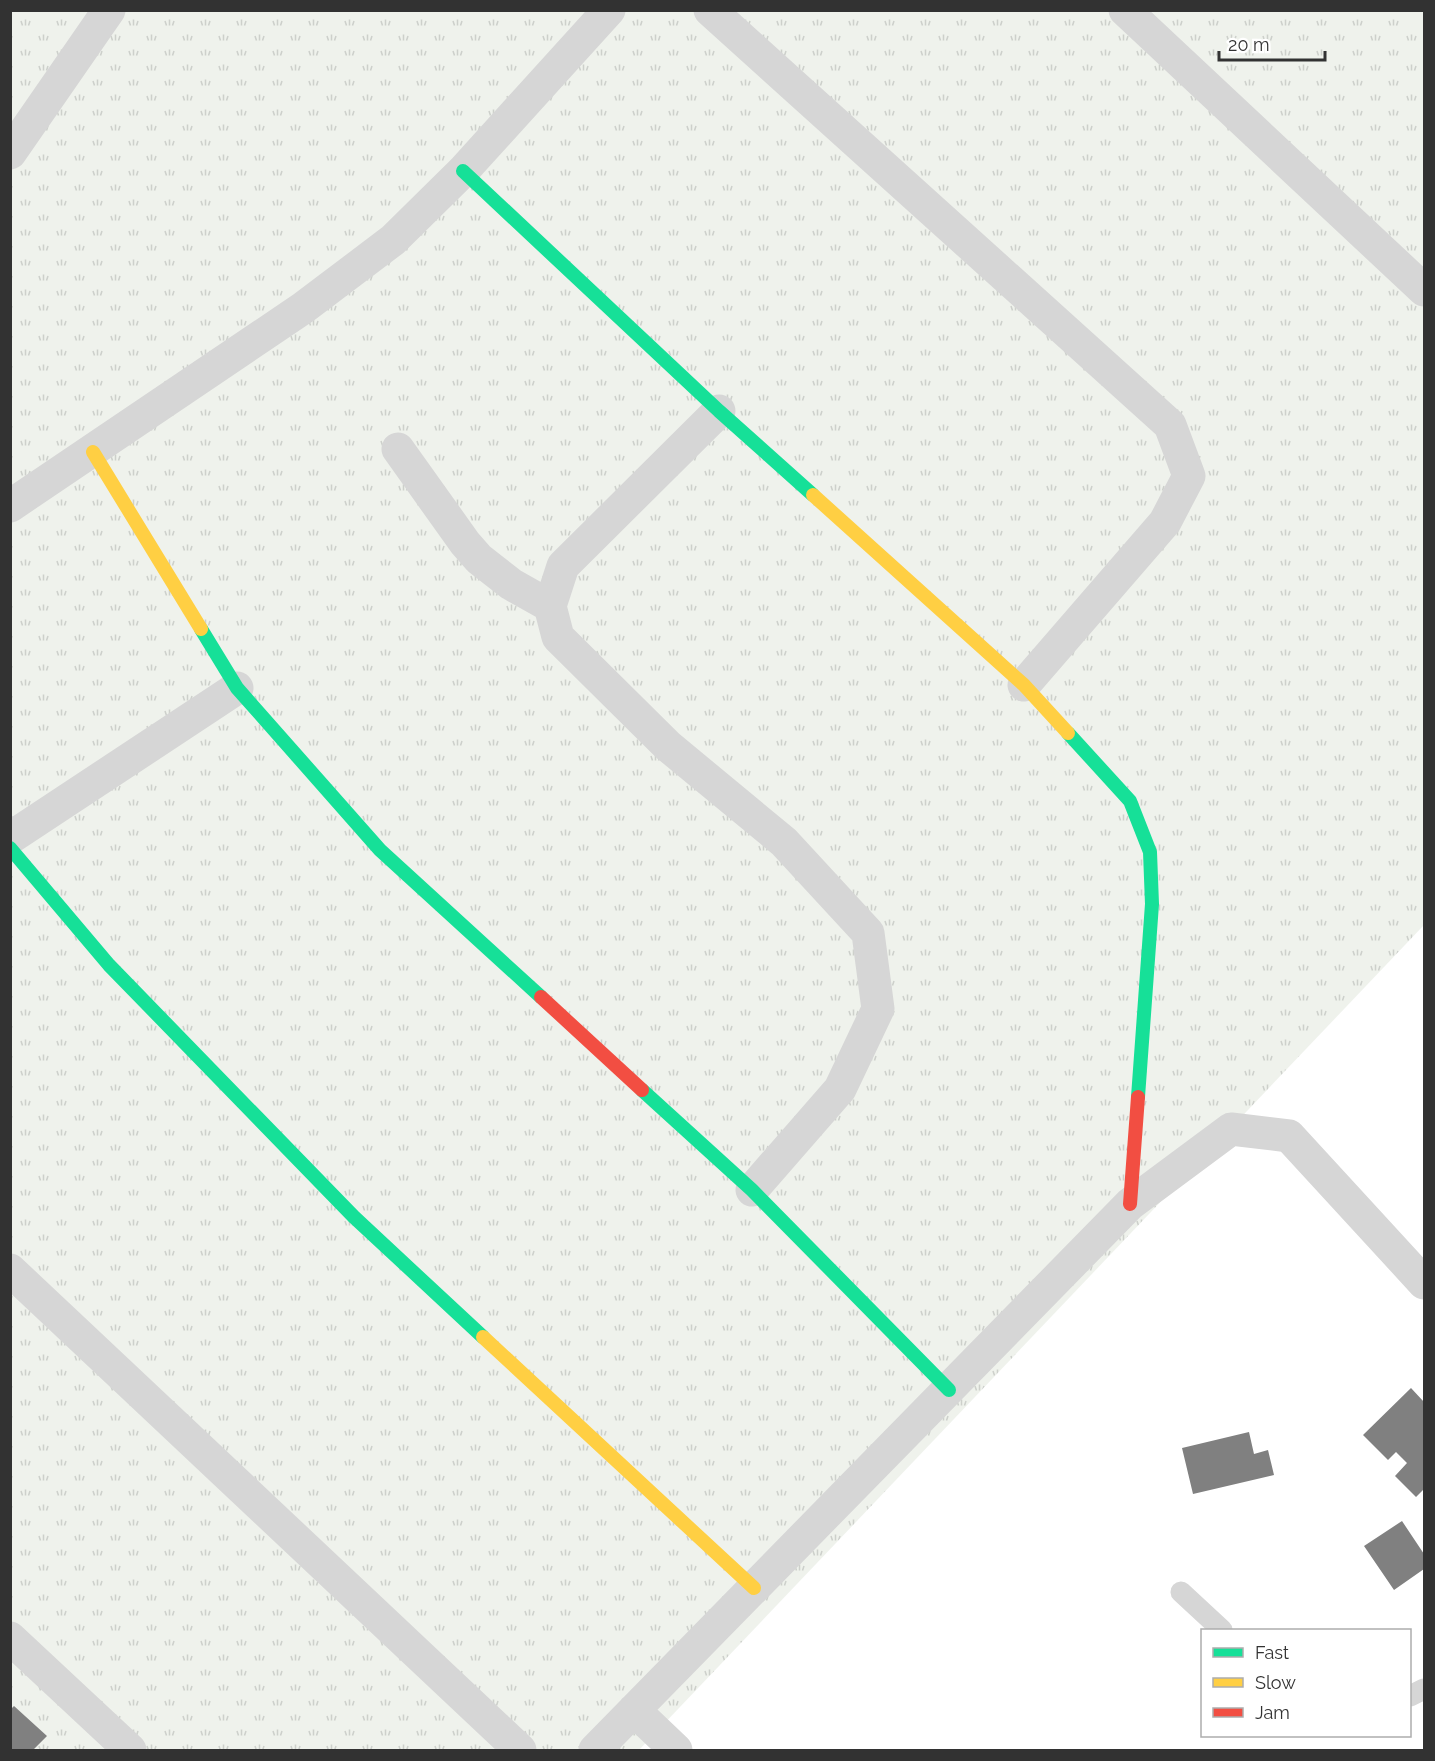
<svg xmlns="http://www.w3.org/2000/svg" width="1435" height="1761" viewBox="0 0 1435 1761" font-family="Raleway,sans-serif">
<defs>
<pattern id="grass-tufts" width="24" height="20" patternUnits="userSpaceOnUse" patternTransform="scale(1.5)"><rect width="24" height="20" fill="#eff2ec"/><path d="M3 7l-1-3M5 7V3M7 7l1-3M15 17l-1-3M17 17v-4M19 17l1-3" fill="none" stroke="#cdd0cb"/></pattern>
</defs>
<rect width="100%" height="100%" fill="#fff"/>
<path fill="url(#grass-tufts)" d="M 11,11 L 1424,11 L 1424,925 L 639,1750 L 11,1750 Z"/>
<path fill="#808080" d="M 1411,1388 L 1424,1402 L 1424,1491 L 1423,1490 L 1416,1497 L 1395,1476 L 1407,1463 L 1396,1452 L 1388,1460 L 1363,1435 Z
M 1249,1432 L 1254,1454 L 1268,1450 L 1274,1475 L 1193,1494 L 1182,1448 Z
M 1402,1521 L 1424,1554 L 1424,1569 L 1394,1590 L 1364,1546 Z
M 14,1706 L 47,1736 L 33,1750 L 10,1750 L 10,1710 Z"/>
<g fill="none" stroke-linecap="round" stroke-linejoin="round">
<path stroke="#d6d6d6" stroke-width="21" d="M 1181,1592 L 1222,1630
M 1410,1696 L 1424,1689"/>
<path stroke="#d6d6d6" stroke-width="33" d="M 710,10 L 1170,425 L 1189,476 L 1165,522 L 1024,685
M 1125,10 L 1424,290
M 10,153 L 109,10
M 719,411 L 563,566 L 550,606 L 558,637 L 668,746 L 784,842 L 868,933 L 878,1009 L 840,1089 L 752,1190
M 398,449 L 465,543 L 479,559 L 511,584 L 550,606
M 10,506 L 303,308 L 393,240 L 463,171 L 609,10
M 10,838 L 237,688
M 10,1270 L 520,1750
M 10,1638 L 130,1750
M 634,1710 L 676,1750
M 595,1750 L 1130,1204 L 1231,1129 L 1289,1136 L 1424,1283"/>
<path stroke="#16e098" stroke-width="14" d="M 463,171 L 719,411 L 813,495
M 201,629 L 237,688 L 380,850 L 541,997
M 1068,733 L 1130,801 L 1150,852 L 1152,904 L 1138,1097
M 10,848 L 109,965 L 354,1217 L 483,1337
M 642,1090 L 752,1190 L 949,1390"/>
<path stroke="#ffcf43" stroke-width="14" d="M 93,452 L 201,629
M 813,495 L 1024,685 L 1068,733
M 483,1337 L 754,1588"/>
<path stroke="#f24e42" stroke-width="14" d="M 541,997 L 642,1090
M 1130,1204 L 1138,1097"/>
</g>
<rect width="1435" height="1761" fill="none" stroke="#323232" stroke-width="24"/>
<rect x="1201" y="1629" width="210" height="108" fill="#ffffff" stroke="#adadad" stroke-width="1.5"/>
<rect x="1213" y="1648" width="30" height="9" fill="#16e098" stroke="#adadad" stroke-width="1.5"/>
<text x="1255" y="1659" font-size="18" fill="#323232">Fast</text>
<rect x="1213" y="1678" width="30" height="9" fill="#ffcf43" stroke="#adadad" stroke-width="1.5"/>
<text x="1255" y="1689" font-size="18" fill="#323232">Slow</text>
<rect x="1213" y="1708" width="30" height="9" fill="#f24e42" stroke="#adadad" stroke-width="1.5"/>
<text x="1255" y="1719" font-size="18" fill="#323232">Jam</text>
<path d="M1219 51v9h106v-9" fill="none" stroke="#323232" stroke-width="3"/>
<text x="1228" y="51" font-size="18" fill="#323232" stroke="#ffffff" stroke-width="4.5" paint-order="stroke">20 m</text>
</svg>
